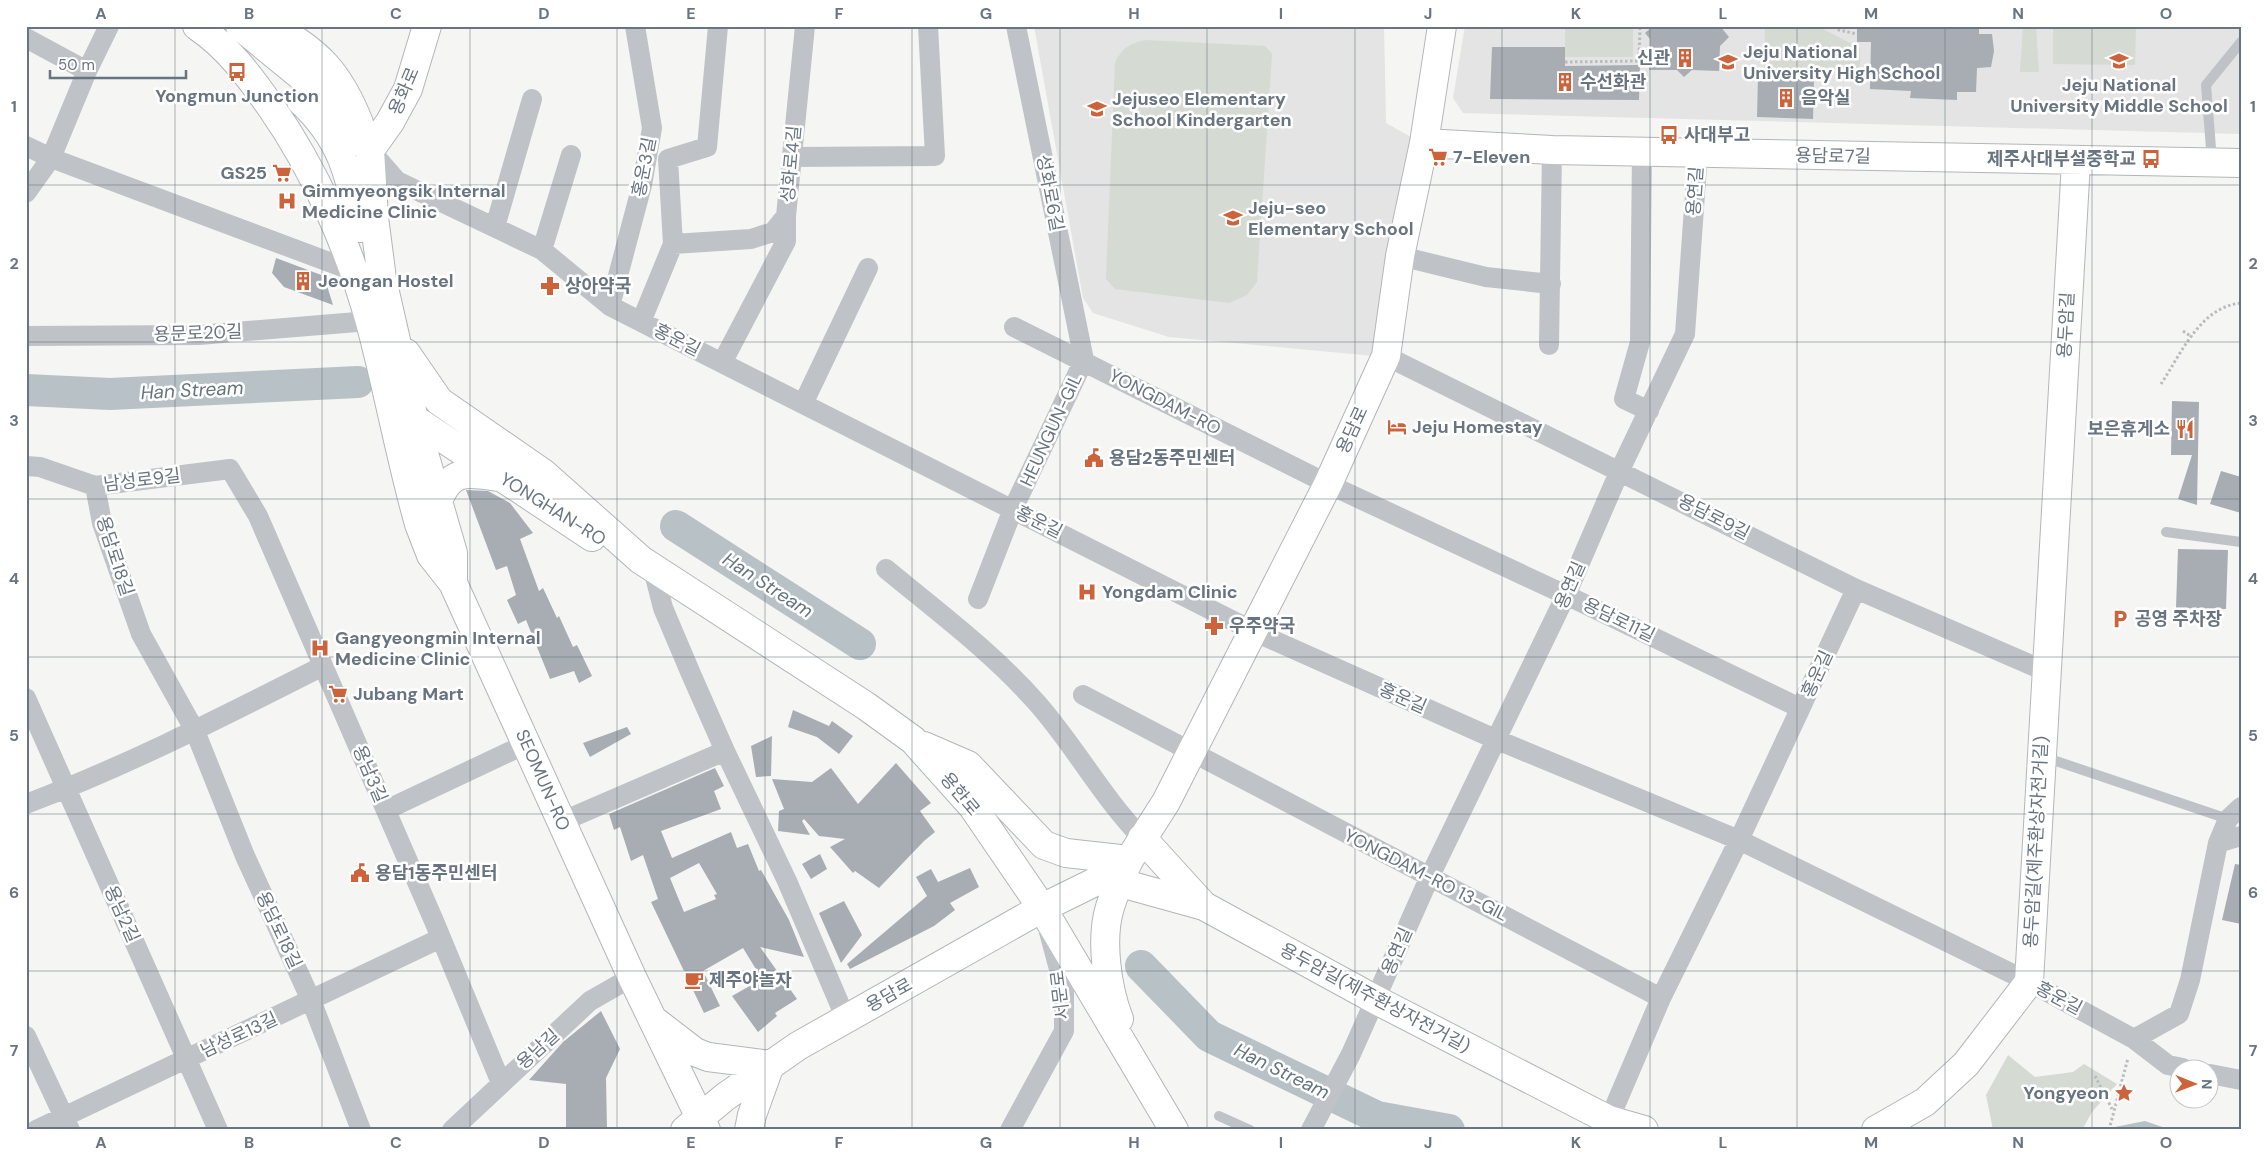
<svg xmlns="http://www.w3.org/2000/svg" width="2267" height="1156" viewBox="0 0 2267 1156" font-family="'DM Sans','Noto Sans KR',sans-serif">
<rect width="100%" height="100%" fill="#f5f5f3"/>
<path fill="#e3e4e3" d="M 1034,26 L 1384,26 L 1386,123 L 1411,137 L 1374,356 L 1169,337 L 1093,313 L 1083,298 Z
M 1465,26 L 2241,26 L 2241,134 L 1463,113 L 1453,98 Z"/>
<path fill="#d5dad2" d="M 1565,26 L 1633,26 L 1633,57 L 1565,57 Z
M 1765,26 L 1817,26 L 1860,48 L 1860,71 L 1764,68 Z
M 2023,26 L 2036,26 L 2039,72 L 2020,72 Z
M 2053,26 L 2136,26 L 2135,65 L 2053,64 Z
M 1145,40 L 1265,46 L 1272,54 L 1257,282 L 1247,295 L 1229,303 L 1115,289 L 1106,279 L 1115,63 C 1122,48 1129,44 1145,40 Z
M 2008,1055 L 2035,1077 L 2073,1072 L 2084,1064 L 2117,1084 L 2092,1112 L 2082,1130 L 1993,1130 L 1986,1095 Z"/>
<path fill="#b8c1c5" d="M 2145,1121 L 2171,1130 L 2100,1130 Z"/>
<g fill="none" stroke-linecap="round" stroke-linejoin="round">
<path stroke="#b8c1c5" stroke-width="32" d="M 26,390 L 110,394 L 358,382
M 676,526 L 860,644
M 1141,966 L 1209,1036 L 1377,1117 L 1449,1130"/>
</g>
<path fill="#a7adb2" fill-rule="evenodd" d="M 1653,26 L 1720,26 L 1729,37 L 1720,46 L 1719,71 L 1692,70 L 1684,77 L 1677,70 L 1649,70 L 1650,39 L 1645,33 Z
M 1857,26 L 1979,26 L 1979,34 L 1992,34 L 1994,51 L 1991,67 L 1977,68 L 1976,92 L 1957,92 L 1957,100 L 1910,98 L 1911,91 L 1870,89 L 1871,42 L 1857,42 Z
M 1492,47 L 1565,47 L 1565,66 L 1640,65 L 1639,100 L 1490,99 Z
M 1758,77 L 1814,79 L 1813,119 L 1757,117 Z
M 276,258 L 324,276 L 333,305 L 284,287 L 272,273 Z
M 2172,401 L 2199,402 L 2197,505 L 2178,499 L 2192,455 L 2171,455 Z
M 2221,471 L 2241,477 L 2241,513 L 2210,504 Z
M 466,490 L 488,491 L 510,503 L 533,533 L 520,539 L 539,591 L 543,588 L 557,618 L 559,616 L 573,647 L 577,645 L 592,676 L 579,683 L 574,671 L 550,679 L 526,620 L 518,624 L 507,600 L 516,595 L 507,566 L 496,570 Z
M 2178,549 L 2228,550 L 2226,609 L 2176,608 Z
M 793,710 L 829,726 L 832,721 L 853,736 L 839,754 L 817,737 L 788,727 Z
M 627,727 L 631,734 L 590,757 L 583,743 Z
M 772,736 L 771,776 L 756,777 L 751,746 Z
M 896,763 L 931,803 L 920,811 L 935,832 L 924,841 L 879,888 L 855,871 L 853,873 L 830,847 L 845,839 L 819,836 L 804,819 L 802,821 L 810,835 L 778,831 L 779,811 L 784,809 L 772,779 L 812,782 L 831,768 L 858,804 Z
M 715,768 L 724,786 L 714,791 L 721,809 L 661,831 L 672,858 L 731,832 L 737,848 L 748,844 L 759,871 L 761,870 L 789,920 L 804,957 L 760,947 L 797,999 L 775,1013 L 777,1016 L 758,1032 L 732,996 L 762,979 L 743,948 L 703,971 L 720,1006 L 704,1013 L 651,902 L 658,899 L 643,855 L 631,861 L 620,827 L 614,830 L 609,814 ZM 699,863 L 717,894 L 714,895 L 716,899 L 684,912 L 670,878 Z
M 820,854 L 827,869 L 811,879 L 802,864 Z
M 2235,864 L 2241,865 L 2241,924 L 2222,920 Z
M 970,868 L 979,887 L 950,903 L 955,910 L 934,926 L 850,969 L 847,964 L 927,896 L 916,877 L 931,869 L 938,882 Z
M 844,901 L 862,935 L 841,963 L 819,913 Z
M 601,1011 L 620,1049 L 606,1078 L 607,1130 L 566,1130 L 566,1084 L 529,1080 L 563,1042 Z"/>
<g fill="none" stroke-linecap="round" stroke-linejoin="round">
<g stroke="#b2b6ba" stroke-width="30">
<path id="secondary" d="M 197,26 C 228,47 250,77 271,107 C 315,170 349,247 370,322 C 388,389 400,457 419,524 L 431,555 L 453,583
M 240,26 L 313,86 L 336,109 L 370,150 L 374,217 L 382,279 L 414,419 L 453,553 L 453,583 L 632,977 L 706,1130
M 272,26 C 319,52 339,73 359,123
M 301,101 C 342,139 350,175 360,228
M 1424,143 L 1552,150 L 2241,163
M 370,150 L 390,122 L 408,89 L 427,26
M 406,353 L 439,401 L 543,473 L 641,560 L 866,706 L 913,740 L 973,807 L 1042,908 L 1174,1130
M 410,414 L 414,419 L 592,537
M 438,501 C 451,467 469,473 499,477
M 924,746 L 968,765 L 1044,845 L 1066,853 L 1129,860 C 1122,875 1115,891 1110,907 C 1100,939 1107,988 1119,1019
M 1142,838 L 1203,905
M 1103,878 L 1204,906 L 1376,1000 L 1609,1120 L 1644,1130
M 656,1022 L 695,1052 L 708,1057 L 770,1065 L 752,1115 L 749,1130
M 685,1130 L 725,1097 L 798,1046 L 1042,908 L 1103,878 L 1129,860 L 1166,802 L 1253,631 L 1328,484 L 1386,356 L 1400,256 L 1424,143 L 1442,26
M 1876,1130 L 1925,1102 L 1966,1064 L 2029,982 L 2076,162"/>
</g>
<path stroke="#b9bbbe" stroke-width="3" stroke-dasharray="2.5 2.5" stroke-linecap="butt" d="M 1834,26 L 1839,30 L 1857,34
M 1565,62 L 1639,61 L 1640,26
M 2183,331 L 2192,337
M 2161,384 C 2181,354 2200,307 2241,303
M 2095,1076 L 2112,1109
M 2109,1130 L 2128,1058"/>
<path stroke="#bfc2c6" stroke-width="10" d="M 2212,161 L 2206,85 L 2241,42
M 2166,532 L 2241,542
M 2044,757 L 2228,819
M 1219,1116 L 1250,1130"/>
<path stroke="#bfc2c6" stroke-width="20" d="M 1016,26 L 1084,360
M 26,38 L 87,71
M 26,146 L 51,158 L 353,271
M 370,150 L 397,181 L 542,250 L 610,306 L 722,363 L 1253,631 L 1495,739 L 1739,840 L 2029,982 L 2134,1039 L 2168,1065 L 2183,1068
M 1642,152 L 1640,342 L 1624,399 L 1649,411
M 792,157 L 935,156 L 928,26
M 26,193 L 51,158 L 87,71 L 109,26
M 495,227 L 532,99
M 673,244 L 668,159 L 707,147 L 718,26
M 542,250 L 571,155
M 1400,256 L 1486,277 L 1551,284
M 610,306 L 642,185 L 652,128 L 635,26
M 641,322 L 673,244 L 751,239 L 773,232 L 786,216 L 805,26
M 1014,327 L 1328,484 L 1566,595 L 1800,708
M 26,336 L 199,335 L 369,321
M 1549,345 L 1552,150
M 1386,356 L 1856,589 L 2045,671
M 722,363 L 786,241 L 786,216
M 803,404 L 868,268
M 26,466 L 40,467 L 95,486 L 230,469 L 258,516 L 434,921 L 501,1083
M 95,486 L 102,523 L 141,634 L 195,731 L 245,856 L 311,1000 L 361,1130
M 653,569 L 663,608 L 691,674 L 725,751 L 787,881 L 846,1019
M 886,569 C 938,612 992,652 1037,703 C 1075,746 1102,797 1142,838
M 978,599 L 1013,509 L 1084,360
M 1083,695 L 1661,998
M 26,698 L 218,1130
M 26,804 C 129,765 226,715 323,666
M 386,810 L 526,744
M 561,822 L 725,751
M 2218,843 L 2241,836
M 26,1036 L 70,1130
M 2134,1039 L 2179,1014 L 2190,980 L 2218,843 L 2228,819 L 2241,807
M 2210,1074 L 2241,1080
M 1609,1120 L 1661,998 L 1739,840 L 1856,589
M 36,1130 L 441,938
M 452,1130 L 590,1001 L 632,977
M 1010,1130 L 1064,1031 L 1064,988 L 1049,932
M 1311,1130 L 1351,1054 L 1430,876 L 1566,595 L 1620,470 L 1685,334 L 1698,152"/>
<use href="#secondary" stroke="#fff" stroke-width="28"/>
</g>
<path fill="none" stroke="#687480" stroke-width="1" stroke-opacity="0.55" d="M 175,26 L 175,1130M 322,26 L 322,1130M 470,26 L 470,1130M 617,26 L 617,1130M 765,26 L 765,1130M 912,26 L 912,1130M 1060,26 L 1060,1130M 1207,26 L 1207,1130M 1355,26 L 1355,1130M 1502,26 L 1502,1130M 1650,26 L 1650,1130M 1797,26 L 1797,1130M 1945,26 L 1945,1130M 2092,26 L 2092,1130M 26,185 L 2241,185M 26,342 L 2241,342M 26,499 L 2241,499M 26,657 L 2241,657M 26,814 L 2241,814M 26,971 L 2241,971"/>
<defs>
<g id="building-bare" transform="scale(1.5)"><path d="M-4-6H4V6H1V3H-1V6H-4ZM-2.5-4.3h1.7v1.8h-1.7ZM.8-4.3h1.7v1.8H.8ZM-2.5-1h1.7V.8h-1.7ZM.8-1h1.7V.8H.8Z" fill="#cd633b" stroke="#fff" stroke-width="2.5" paint-order="stroke"/></g>
<g id="school-bare" transform="scale(1.5)"><path d="M0-5L7-2L0 1L-7-2ZM-4 1L0 2.5L4 1V4Q0 6-4 4Z" fill="#cd633b" stroke="#fff" stroke-width="2.5" paint-order="stroke"/></g>
<g id="bus-bare" transform="scale(1.5)"><path d="M-5-6H5V4H4V6H2V4H-2V6H-4V4H-5ZM-3.5-4V0h7V-4ZM-3.5 1.2v1.5H-2V1.2ZM2 1.2v1.5H3.5V1.2Z" fill="#cd633b" stroke="#fff" stroke-width="2.5" paint-order="stroke"/></g>
<g id="supermarket-bare" transform="scale(1.5)"><path d="M-6-5.5h2.5l.6 2H6L4.5 2H-2.5L-4.4-4H-6ZM-1.5 3.2a1.3 1.3 0 1 0 .1 0ZM3 3.2a1.3 1.3 0 1 0 .1 0Z" fill="#cd633b" stroke="#fff" stroke-width="2.5" paint-order="stroke"/></g>
<g id="hospital-bare" transform="scale(1.5)"><path d="M-5-5h3v3.5h4V-5h3V5h-3V1.5h-4V5h-3Z" fill="#cd633b" stroke="#fff" stroke-width="2.5" paint-order="stroke"/></g>
<g id="pharmacy-bare" transform="scale(1.5)"><path d="M-2-6h4v4h4v4h-4v4h-4v-4h-4v-4h4Z" fill="#cd633b" stroke="#fff" stroke-width="2.5" paint-order="stroke"/></g>
<g id="hotel-bare" transform="scale(1.5)"><path d="M-6-4.5h1.5V1H6V5H4.5V3h-9V5H-6ZM-4 0a1.8 1.8 0 1 1 3.6 0ZM.5 0V-2.5h3Q6-2.5 6 0Z" fill="#cd633b" stroke="#fff" stroke-width="2.5" paint-order="stroke"/></g>
<g id="restaurant-bare" transform="scale(1.5)"><path d="M-5-6h1v4h1v-4h1v4h1v-4h1v5L-1.5 .5V6h-2V.5L-5-1ZM5-6V6H3V1.5H1.5Q1.5-4 5-6Z" fill="#cd633b" stroke="#fff" stroke-width="2.5" paint-order="stroke"/></g>
<g id="civic-bare" transform="scale(1.5)"><path d="M-.6-6.5H3V-4.5H.6V-3L4-1V1h2V6H-6V1h2V-1L-.6-3ZM-1.2 2.5V6h2.4V2.5Z" fill="#cd633b" stroke="#fff" stroke-width="2.5" paint-order="stroke"/></g>
<g id="parking-bare" transform="scale(1.5)"><path d="M-3.5-5.5H1a3.5 3.5 0 0 1 0 7H-1V5.5H-3.5ZM-1-3.4V-.6H.8a1.4 1.4 0 0 0 0-2.8Z" fill="#cd633b" stroke="#fff" stroke-width="2.5" paint-order="stroke"/></g>
<g id="cafe-bare" transform="scale(1.5)"><path d="M-5.5-4.5H6V0H3Q3 3.5 0 3.5H-2.5Q-5.5 3.5-5.5 0ZM3-3.2v2h1.7v-2ZM-6 4.5H4V6H-6Z" fill="#cd633b" stroke="#fff" stroke-width="2.5" paint-order="stroke"/></g>
<g id="sight-bare" transform="scale(1.5)"><path d="M0-6L1.8-2.2L6-1.7L2.9 1.2L3.7 5.4L0 3.3L-3.7 5.4L-2.9 1.2L-6-1.7L-1.8-2.2Z" fill="#cd633b" stroke="#fff" stroke-width="2.5" paint-order="stroke"/></g>
</defs>
<g fill-rule="evenodd">
<use href="#building-bare" x="1685" y="58"/>
<use href="#school-bare" x="2119" y="61"/>
<use href="#school-bare" x="1728" y="62"/>
<use href="#bus-bare" x="237" y="72"/>
<use href="#building-bare" x="1565" y="82"/>
<use href="#building-bare" x="1786" y="98"/>
<use href="#school-bare" x="1097" y="109"/>
<use href="#bus-bare" x="1669" y="135"/>
<use href="#supermarket-bare" x="1438" y="157"/>
<use href="#bus-bare" x="2151" y="159"/>
<use href="#supermarket-bare" x="282" y="173"/>
<use href="#hospital-bare" x="287" y="201"/>
<use href="#school-bare" x="1233" y="218"/>
<use href="#building-bare" x="303" y="281"/>
<use href="#pharmacy-bare" x="550" y="286"/>
<use href="#hotel-bare" x="1397" y="427"/>
<use href="#restaurant-bare" x="2185" y="429"/>
<use href="#civic-bare" x="1094" y="458"/>
<use href="#hospital-bare" x="1087" y="592"/>
<use href="#parking-bare" x="2120" y="619"/>
<use href="#pharmacy-bare" x="1214" y="626"/>
<use href="#hospital-bare" x="320" y="648"/>
<use href="#supermarket-bare" x="338" y="694"/>
<use href="#civic-bare" x="360" y="873"/>
<use href="#cafe-bare" x="694" y="980"/>
<use href="#sight-bare" x="2124" y="1093"/>
</g>
<g text-anchor="middle" dominant-baseline="central" stroke-width="5" stroke-linejoin="round" paint-order="stroke">
<g font-size="18" font-weight="bold" fill="#687480" stroke="#fff" text-anchor="start">
<text x="1743" y="52">Jeju National<tspan x="1743" dy="21">University High School</tspan></text>
<text x="1670" y="58" text-anchor="end">신관</text>
<text x="1580" y="82">수선화관</text>
<text x="2119" y="85" text-anchor="middle">Jeju National<tspan x="2119" dy="21">University Middle School</tspan></text>
<text x="237" y="96" text-anchor="middle">Yongmun Junction</text>
<text x="1801" y="98">음악실</text>
<text x="1112" y="99">Jejuseo Elementary<tspan x="1112" dy="21">School Kindergarten</tspan></text>
<text x="1684" y="135">사대부고</text>
<text x="1453" y="157">7-Eleven</text>
<text x="2136" y="159" text-anchor="end">제주사대부설중학교</text>
<text x="267" y="173" text-anchor="end">GS25</text>
<text x="302" y="191">Gimmyeongsik Internal<tspan x="302" dy="21">Medicine Clinic</tspan></text>
<text x="1248" y="208">Jeju-seo<tspan x="1248" dy="21">Elementary School</tspan></text>
<text x="318" y="281">Jeongan Hostel</text>
<text x="565" y="286">상아약국</text>
<text x="1412" y="427">Jeju Homestay</text>
<text x="2170" y="429" text-anchor="end">보은휴게소</text>
<text x="1109" y="458">용담2동주민센터</text>
<text x="1102" y="592">Yongdam Clinic</text>
<text x="2135" y="619">공영 주차장</text>
<text x="1229" y="626">우주약국</text>
<text x="335" y="638">Gangyeongmin Internal<tspan x="335" dy="21">Medicine Clinic</tspan></text>
<text x="353" y="694">Jubang Mart</text>
<text x="375" y="873">용담1동주민센터</text>
<text x="709" y="980">제주야놀자</text>
<text x="2109" y="1093" text-anchor="end">Yongyeon</text>
</g>
<g font-size="18" fill="#687480" stroke="#fff">
<text transform="translate(404 91) rotate(-67)">용화로</text>
<text transform="translate(1833 156) rotate(1)">용담로7길</text>
<text transform="translate(791 164) rotate(-85)">성화로4길</text>
<text transform="translate(644 167) rotate(-79)">홍운3길</text>
<text transform="translate(1695 191) rotate(-86)">용연길</text>
<text transform="translate(1050 193) rotate(79)">성화로6길</text>
<text transform="translate(2066 325) rotate(-87)">용두암길</text>
<text transform="translate(198 333) rotate(-2)">용문로20길</text>
<text transform="translate(677 340) rotate(27)">홍운길</text>
<text transform="translate(1165 402) rotate(27)">YONGDAM-RO</text>
<text transform="translate(1051 430) rotate(-65)">HEUNGUN-GIL</text>
<text transform="translate(1352 430) rotate(-65)">용담로</text>
<text transform="translate(142 480) rotate(-7)">남성로9길</text>
<text transform="translate(553 509) rotate(32)">YONGHAN-RO</text>
<text transform="translate(1714 517) rotate(27)">용담로9길</text>
<text transform="translate(1039 522) rotate(27)">홍운길</text>
<text transform="translate(115 556) rotate(72)">용담로18길</text>
<text transform="translate(1570 585) rotate(-66)">용연길</text>
<text transform="translate(1619 620) rotate(26)">용담로11길</text>
<text transform="translate(1817 674) rotate(-65)">홍운길</text>
<text transform="translate(1403 698) rotate(24)">홍운길</text>
<text transform="translate(370 774) rotate(67)">용남3길</text>
<text transform="translate(543 780) rotate(66)">SEOMUN-RO</text>
<text transform="translate(960 794) rotate(50)">용한로</text>
<text transform="translate(2036 842) rotate(-87)">용두암길(제주환상자전거길)</text>
<text transform="translate(1426 875) rotate(27)">YONGDAM-RO 13-GIL</text>
<text transform="translate(122 914) rotate(66)">용남2길</text>
<text transform="translate(279 930) rotate(65)">용담로18길</text>
<text transform="translate(1397 951) rotate(-66)">용연길</text>
<text transform="translate(889 995) rotate(-29)">용담로</text>
<text transform="translate(1060 995) rotate(-97)">서문로</text>
<text transform="translate(1375 998) rotate(28)">용두암길(제주환상자전거길)</text>
<text transform="translate(2059 998) rotate(28)">홍운길</text>
<text transform="translate(239 1035) rotate(-25)">남성로13길</text>
<text transform="translate(538 1049) rotate(-42)">용남길</text>
</g>
<g font-size="19" font-style="italic" fill="#64757c" stroke="#fff">
<text transform="translate(192 390) rotate(-3)">Han Stream</text>
<text transform="translate(768 585) rotate(33)">Han Stream</text>
<text transform="translate(1282 1071) rotate(26)">Han Stream</text>
</g>
</g>
<rect width="2267" height="1156" fill="none" stroke="#ffffff" stroke-width="55"/>
<g transform="translate(2194 1084) rotate(91)"><circle r="24" fill="#ffffff" stroke="#c3c7cc"/>
<path d="M0-4L9 19L0 12L-9 19Z" fill="#cd633b"/>
<text y="-8" font-size="14" font-weight="bold" text-anchor="middle" fill="#687480">N</text>
</g>
<path d="M50 70v8h136v-8" fill="none" stroke="#687480" stroke-width="2.5"/>
<text x="58" y="70" font-size="15" fill="#687480" stroke="#ffffff" stroke-width="4" paint-order="stroke">50 m</text>
<rect x="28" y="28" width="2212" height="1100" fill="none" stroke="#687480" stroke-width="2"/>
<g font-size="16" text-anchor="middle" font-weight="bold" fill="#687480">
<text x="101" y="19">A</text>
<text x="249" y="19">B</text>
<text x="396" y="19">C</text>
<text x="544" y="19">D</text>
<text x="691" y="19">E</text>
<text x="839" y="19">F</text>
<text x="986" y="19">G</text>
<text x="1134" y="19">H</text>
<text x="1281" y="19">I</text>
<text x="1428" y="19">J</text>
<text x="1576" y="19">K</text>
<text x="1723" y="19">L</text>
<text x="1871" y="19">M</text>
<text x="2018" y="19">N</text>
<text x="2166" y="19">O</text>
<text x="14" y="112">1</text>
<text x="2253" y="112">1</text>
<text x="14" y="269">2</text>
<text x="2253" y="269">2</text>
<text x="14" y="426">3</text>
<text x="2253" y="426">3</text>
<text x="14" y="584">4</text>
<text x="2253" y="584">4</text>
<text x="14" y="741">5</text>
<text x="2253" y="741">5</text>
<text x="14" y="898">6</text>
<text x="2253" y="898">6</text>
<text x="14" y="1056">7</text>
<text x="2253" y="1056">7</text>
<text x="101" y="1148">A</text>
<text x="249" y="1148">B</text>
<text x="396" y="1148">C</text>
<text x="544" y="1148">D</text>
<text x="691" y="1148">E</text>
<text x="839" y="1148">F</text>
<text x="986" y="1148">G</text>
<text x="1134" y="1148">H</text>
<text x="1281" y="1148">I</text>
<text x="1428" y="1148">J</text>
<text x="1576" y="1148">K</text>
<text x="1723" y="1148">L</text>
<text x="1871" y="1148">M</text>
<text x="2018" y="1148">N</text>
<text x="2166" y="1148">O</text>
</g>
</svg>
